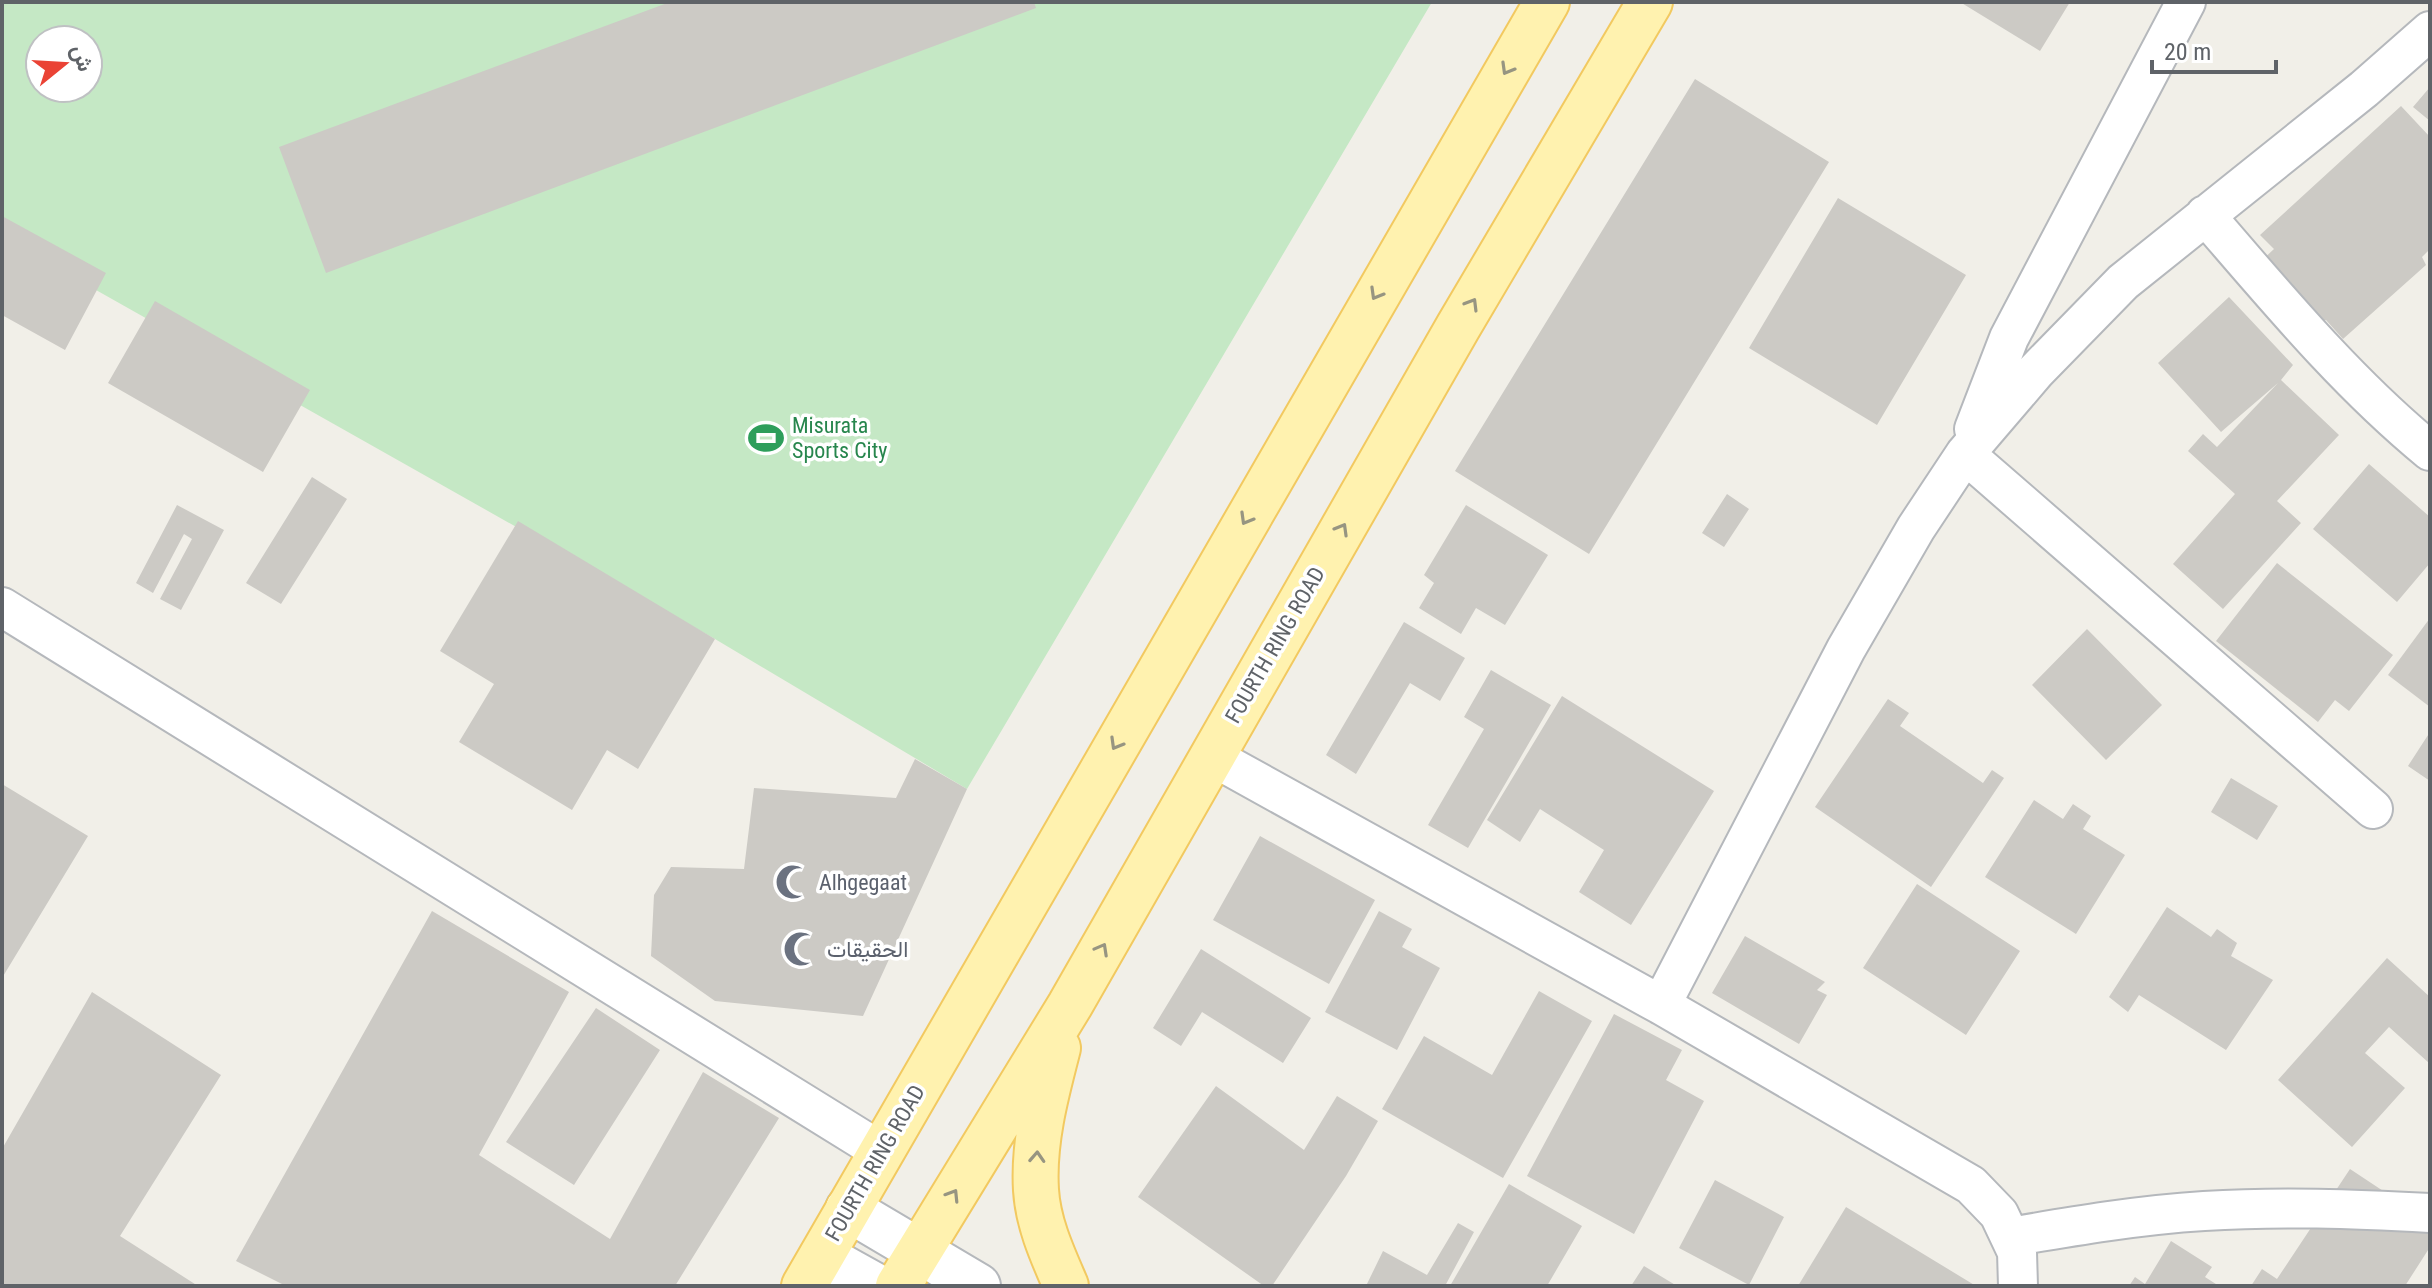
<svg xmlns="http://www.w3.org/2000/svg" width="2432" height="1288" viewBox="0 0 2432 1288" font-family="'Roboto Condensed',Vazirmatn,sans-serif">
<rect width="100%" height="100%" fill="#f1efe8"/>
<path fill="#c5e8c5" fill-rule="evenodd" d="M 2,2 L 1432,2 L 967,789 L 715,639 L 2,237 ZM 40,40 L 88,40 L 88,88 L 40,88 Z"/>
<path fill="#cccac5" d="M 670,2 L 1034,2 L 1036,8 L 326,273 L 279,147 Z
M 1960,2 L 2070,2 L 2040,51 Z
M 1695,79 L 1829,162 L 1589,554 L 1455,471 Z
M 2430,87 L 2430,121 L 2413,107 Z
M 2401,106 L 2430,137 L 2430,249 L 2422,257 L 2426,265 L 2343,339 L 2326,320 L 2311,325 L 2258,264 L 2274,249 L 2260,235 Z
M 1838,198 L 1966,275 L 1877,425 L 1749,348 Z
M 2,216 L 106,273 L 65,350 L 2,315 Z
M 2229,297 L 2293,365 L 2281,380 L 2339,435 L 2277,501 L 2301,523 L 2223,609 L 2173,564 L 2235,494 L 2188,451 L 2203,434 L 2217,447 L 2278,383 L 2221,432 L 2158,363 Z
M 155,301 L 310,390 L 263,472 L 108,383 Z
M 2369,464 L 2430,517 L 2430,563 L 2397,602 L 2313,529 Z
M 312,477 L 347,499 L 281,604 L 246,583 Z
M 1727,494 L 1749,509 L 1724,547 L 1702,533 Z
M 177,505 L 224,530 L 181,610 L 160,599 L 192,539 L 184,534 L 153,593 L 136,583 Z
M 1466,505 L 1548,555 L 1505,625 L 1476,608 L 1461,634 L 1419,608 L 1434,583 L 1424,575 Z
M 518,521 L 715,639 L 638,769 L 607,750 L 572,810 L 459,742 L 494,684 L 440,651 Z
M 2277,563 L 2393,655 L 2349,711 L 2335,700 L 2318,722 L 2216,641 Z
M 2430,618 L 2430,707 L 2388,675 Z
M 1404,622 L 1465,658 L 1440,701 L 1410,683 L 1356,774 L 1326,755 Z
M 2087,629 L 2162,705 L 2106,760 L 2032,685 Z
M 1491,670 L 1551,705 L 1468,848 L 1428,825 L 1484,729 L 1464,717 Z
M 1562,696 L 1714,791 L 1631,925 L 1579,892 L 1604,850 L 1540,809 L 1520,842 L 1487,820 Z
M 1888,699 L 1909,713 L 1900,726 L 1983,783 L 1992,770 L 2004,778 L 1931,887 L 1815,807 Z
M 2430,732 L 2430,781 L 2408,766 Z
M 915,759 L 967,789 L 863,1016 L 715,1001 L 651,956 L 654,895 L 671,867 L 744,869 L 754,788 L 896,798 Z
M 2231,778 L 2278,806 L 2257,840 L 2211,812 Z
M 2,784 L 88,836 L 2,978 Z
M 2034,800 L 2063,819 L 2073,804 L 2091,816 L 2083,829 L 2125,855 L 2076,934 L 1985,877 Z
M 1260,836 L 1375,900 L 1329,984 L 1213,920 Z
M 1917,884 L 2020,951 L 1966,1035 L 1863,968 Z
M 2167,907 L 2211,937 L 2217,929 L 2237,943 L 2231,956 L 2273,980 L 2226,1050 L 2139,995 L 2128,1012 L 2109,997 Z
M 432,911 L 569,992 L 479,1155 L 610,1239 L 703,1072 L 779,1118 L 675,1286 L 286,1286 L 236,1261 Z
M 1379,911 L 1412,929 L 1402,947 L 1440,968 L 1397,1050 L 1325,1012 Z
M 1745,936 L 1825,982 L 1817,990 L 1827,995 L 1799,1044 L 1712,993 Z
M 1201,949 L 1311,1018 L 1283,1063 L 1202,1012 L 1181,1046 L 1153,1028 Z
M 2387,958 L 2430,997 L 2430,1062 L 2429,1063 L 2389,1027 L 2365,1053 L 2405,1088 L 2352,1147 L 2278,1080 Z
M 1539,991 L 1592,1021 L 1503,1178 L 1382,1109 L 1424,1036 L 1492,1075 Z
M 92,992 L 221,1075 L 120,1236 L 198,1286 L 2,1286 L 2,1149 Z
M 596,1008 L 660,1050 L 574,1185 L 506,1142 Z
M 1614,1014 L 1682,1050 L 1666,1080 L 1704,1101 L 1634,1234 L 1527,1176 Z
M 1216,1086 L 1304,1150 L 1337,1096 L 1378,1121 L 1346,1176 L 1272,1286 L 1264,1286 L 1138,1197 Z
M 2350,1169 L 2430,1222 L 2430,1247 L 2405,1286 L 2251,1286 L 2262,1269 L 2277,1279 Z
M 1715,1180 L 1784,1217 L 1749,1285 L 1679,1248 Z
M 1509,1184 L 1582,1226 L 1547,1286 L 1450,1286 Z
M 1846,1207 L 1976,1286 L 1798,1286 Z
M 1458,1223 L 1474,1232 L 1445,1286 L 1366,1286 L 1383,1251 L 1427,1275 Z
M 2171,1241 L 2212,1267 L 2205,1277 L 2219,1286 L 2129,1286 L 2135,1277 L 2145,1284 Z
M 1644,1266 L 1677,1286 L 1631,1286 Z"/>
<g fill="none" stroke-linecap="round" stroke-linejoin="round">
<g stroke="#b5b8bc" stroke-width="42">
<path id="minor" d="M 2205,215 C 2276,297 2346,382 2430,451
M 1974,429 L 2009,338 L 2186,2
M 1965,454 L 2373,809
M 2,607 L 882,1152
M 1211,756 L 1661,1005 L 1971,1185 L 1999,1214 L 2017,1252 L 2018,1286
M 1661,1005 L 1846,649 L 1916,528 L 1965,454 L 2036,371 L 2123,282 L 2364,89 L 2430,31
M 2010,1237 C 2074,1226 2139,1215 2204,1211 C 2279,1206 2355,1209 2430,1213"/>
</g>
<g stroke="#b5b8bc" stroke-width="48">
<path id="tertiary" d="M 848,1209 L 978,1286
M 822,1256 L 876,1286"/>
</g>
<g stroke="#f2c960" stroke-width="48">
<path id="primary" d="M 1058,1048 C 1046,1094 1033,1142 1036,1190 C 1038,1224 1053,1256 1066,1286
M 804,1286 L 1547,2
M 898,1286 L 1070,1005 L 1458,327 L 1650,2"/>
</g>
<use href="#minor" stroke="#fff" stroke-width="38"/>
<use href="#tertiary" stroke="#fff" stroke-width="44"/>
<use href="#primary" stroke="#fff2af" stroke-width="44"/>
</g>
<defs><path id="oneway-chevron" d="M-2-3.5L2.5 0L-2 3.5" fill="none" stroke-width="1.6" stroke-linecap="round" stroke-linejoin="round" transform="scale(2)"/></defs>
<g stroke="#979581">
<use href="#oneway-chevron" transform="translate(1507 69) rotate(120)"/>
<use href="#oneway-chevron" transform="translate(1376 294) rotate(120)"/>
<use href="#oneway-chevron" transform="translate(1472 304) rotate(-59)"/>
<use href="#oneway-chevron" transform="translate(1246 519) rotate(120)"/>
<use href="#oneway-chevron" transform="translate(1342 529) rotate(-60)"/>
<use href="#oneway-chevron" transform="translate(1116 744) rotate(120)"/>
<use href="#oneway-chevron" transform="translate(1102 949) rotate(-61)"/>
<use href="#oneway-chevron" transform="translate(1037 1157) rotate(-87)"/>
<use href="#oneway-chevron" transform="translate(953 1195) rotate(-58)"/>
</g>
<defs>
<g id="stadium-bare" transform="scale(2.76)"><path d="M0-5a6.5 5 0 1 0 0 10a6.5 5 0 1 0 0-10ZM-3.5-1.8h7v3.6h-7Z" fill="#2e9e5b" stroke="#fff" stroke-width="2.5" paint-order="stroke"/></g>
<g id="mosque-bare" transform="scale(2.76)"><path d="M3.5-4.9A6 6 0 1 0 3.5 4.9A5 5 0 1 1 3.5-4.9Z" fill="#6b7280" stroke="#fff" stroke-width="2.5" paint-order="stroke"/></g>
</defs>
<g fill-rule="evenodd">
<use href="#stadium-bare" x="766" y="438"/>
<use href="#mosque-bare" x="793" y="882"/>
<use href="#mosque-bare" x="801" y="949"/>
</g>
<g text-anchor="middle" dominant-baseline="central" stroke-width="7" stroke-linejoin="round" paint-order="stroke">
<g font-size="22" fill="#27864d" stroke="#fff" text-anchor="start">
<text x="792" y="425">Misurata<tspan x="792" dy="25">Sports City</tspan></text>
</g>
<g font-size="22" fill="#5f6368" stroke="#fff">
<text transform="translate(1275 645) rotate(-60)">FOURTH RING ROAD</text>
<text transform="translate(875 1163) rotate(-60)">FOURTH RING ROAD</text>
</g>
<g font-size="22" fill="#5b616d" stroke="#fff" text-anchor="start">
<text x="819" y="882">Alhgegaat</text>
<text x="827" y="949">الحقيقات</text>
</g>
</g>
<rect width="2432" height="1288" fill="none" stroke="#5f6368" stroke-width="8"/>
<g transform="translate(64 64) rotate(72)"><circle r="38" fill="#ffffff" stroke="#bfc1c3" stroke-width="2"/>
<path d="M0-6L14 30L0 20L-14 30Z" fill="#ea4335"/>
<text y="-12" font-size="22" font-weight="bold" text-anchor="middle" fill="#5f6368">ش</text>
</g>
<path d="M2152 60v12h124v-12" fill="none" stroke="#5f6368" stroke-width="4"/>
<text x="2164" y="60" font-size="24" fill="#5f6368" stroke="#ffffff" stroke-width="6" paint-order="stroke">20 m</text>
</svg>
